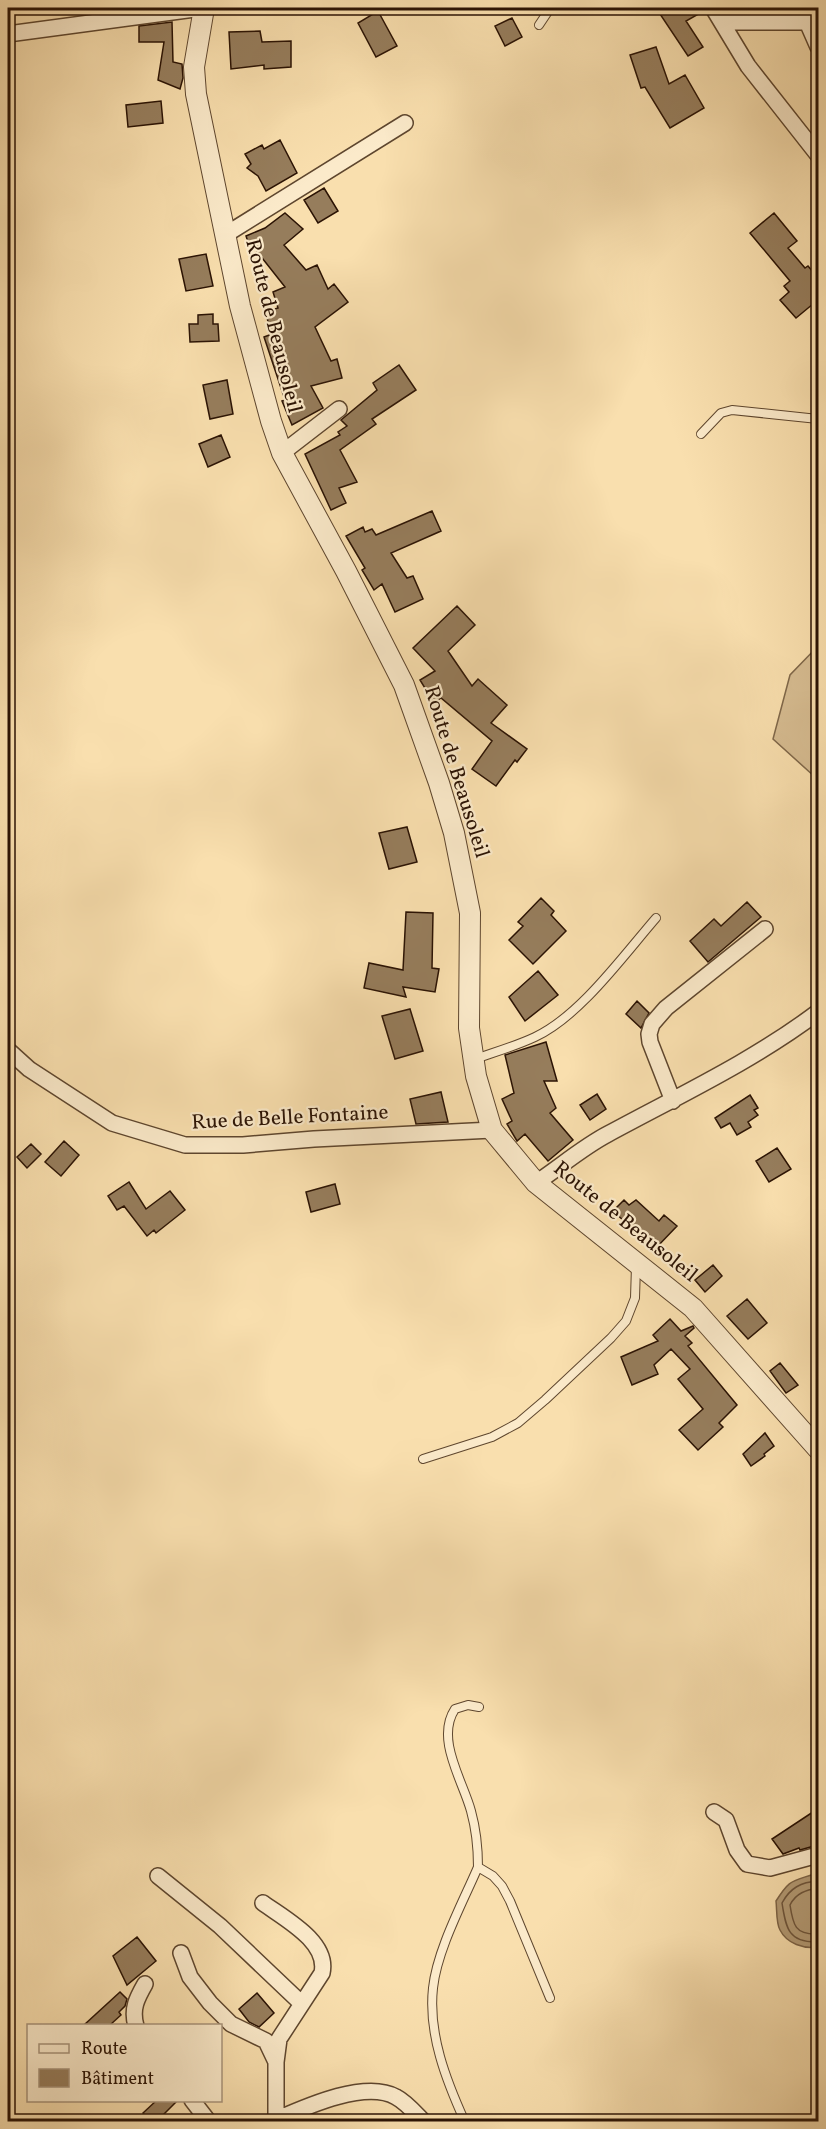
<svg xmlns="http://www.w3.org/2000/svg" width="826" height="2129" viewBox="0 0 826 2129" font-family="Vollkorn,serif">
<rect width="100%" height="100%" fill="#f9dfae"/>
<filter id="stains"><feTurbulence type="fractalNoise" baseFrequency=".00333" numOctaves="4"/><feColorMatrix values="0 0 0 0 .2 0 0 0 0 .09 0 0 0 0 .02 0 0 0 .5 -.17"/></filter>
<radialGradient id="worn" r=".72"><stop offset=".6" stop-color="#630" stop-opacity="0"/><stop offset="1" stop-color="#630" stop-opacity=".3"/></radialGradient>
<path fill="#d6bc91" stroke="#80684a" stroke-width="1.5" d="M 818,646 L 818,777 L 815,777 L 773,739 L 790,675 Z"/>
<path fill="#b39a74" stroke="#7d6447" stroke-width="1.5" d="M 814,1874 L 818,1875 L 818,1947 C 804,1949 787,1944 780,1930 C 776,1923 777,1909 776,1901 C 790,1879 791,1882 814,1874 Z"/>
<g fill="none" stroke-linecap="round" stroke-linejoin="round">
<path stroke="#6f563c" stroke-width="1.5" d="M 818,1881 C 801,1882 790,1888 782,1903 C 786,1929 789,1943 818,1942
M 818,1888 C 806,1890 796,1893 790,1905 C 793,1925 795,1935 818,1934"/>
</g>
<path fill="#967d5c" stroke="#2b1304" stroke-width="1.5" d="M 656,8 L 703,8 L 704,11 L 686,21 L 703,47 L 688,56 Z
M 378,11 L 397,46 L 376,57 L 358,23 Z
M 512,18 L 522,37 L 505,46 L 495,26 Z
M 172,22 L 173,62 L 182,64 L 183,78 L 180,89 L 158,80 L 164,42 L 139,42 L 139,26 Z
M 260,31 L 262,42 L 291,41 L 291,67 L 264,69 L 264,65 L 231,69 L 229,32 Z
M 656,47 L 669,84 L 685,75 L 704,108 L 670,128 L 645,87 L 641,88 L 630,55 Z
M 161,101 L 163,123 L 128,127 L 126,105 Z
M 280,140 L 297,173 L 266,191 L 258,176 L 247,168 L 251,164 L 245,154 L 262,145 L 264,149 Z
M 324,188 L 338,211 L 318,223 L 304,200 Z
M 285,213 L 303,229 L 284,245 L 306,270 L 317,265 L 328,289 L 334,284 L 348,302 L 315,327 L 331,361 L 337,359 L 342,378 L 311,386 L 323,408 L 292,425 L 282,401 L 285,400 L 264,337 L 272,334 L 265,312 L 278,308 L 273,292 L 285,287 L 255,249 L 251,251 L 246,236 L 265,228 Z
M 774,213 L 797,241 L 788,248 L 805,268 L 808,266 L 819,279 L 819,299 L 796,318 L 780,300 L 789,292 L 784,286 L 790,281 L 750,233 Z
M 206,254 L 213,286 L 186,291 L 179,259 Z
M 213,314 L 213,324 L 218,324 L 219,341 L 190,342 L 189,324 L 198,324 L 198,315 Z
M 399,365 L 416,390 L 372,419 L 376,424 L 340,450 L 357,482 L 339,488 L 346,503 L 331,510 L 305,454 L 340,435 L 338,432 L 347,426 L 341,420 L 377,390 L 373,383 Z
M 227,380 L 233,414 L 210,419 L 203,385 Z
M 221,435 L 230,457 L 208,467 L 199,444 Z
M 432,511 L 441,531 L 391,553 L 407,578 L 413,576 L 423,599 L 395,612 L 382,584 L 374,590 L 362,570 L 365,568 L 346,536 L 363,527 L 365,532 L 372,529 L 376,535 Z
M 457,606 L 475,625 L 448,651 L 472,686 L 478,679 L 507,705 L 491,723 L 527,749 L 517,762 L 515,760 L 496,786 L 472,769 L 492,741 L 441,698 L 434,703 L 420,680 L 435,671 L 413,648 Z
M 407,827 L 417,862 L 389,869 L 379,833 Z
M 541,898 L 554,911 L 551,915 L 566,931 L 533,964 L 509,940 L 523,926 L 518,922 Z
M 747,902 L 761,917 L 708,962 L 690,941 L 714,919 L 721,926 Z
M 406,912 L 433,913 L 432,968 L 439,969 L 435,992 L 403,987 L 406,997 L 364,988 L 369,963 L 403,970 Z
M 538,971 L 558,995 L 525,1021 L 509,997 Z
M 637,1001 L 649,1013 L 641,1028 L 626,1014 Z
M 410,1009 L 423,1051 L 395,1059 L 382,1016 Z
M 546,1042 L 557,1081 L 544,1081 L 556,1108 L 550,1113 L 573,1140 L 548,1161 L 525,1134 L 517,1141 L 507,1124 L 512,1121 L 502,1099 L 514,1093 L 505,1055 Z
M 441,1092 L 448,1122 L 416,1124 L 410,1099 Z
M 597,1094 L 606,1109 L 590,1120 L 580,1105 Z
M 750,1095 L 758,1108 L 754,1110 L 758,1115 L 748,1122 L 751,1127 L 737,1135 L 730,1123 L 721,1128 L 715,1118 Z
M 64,1141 L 79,1155 L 61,1176 L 45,1162 Z
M 31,1144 L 41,1154 L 27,1168 L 17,1157 Z
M 777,1148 L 791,1169 L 769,1182 L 756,1161 Z
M 129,1182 L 146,1209 L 170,1191 L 185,1210 L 156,1233 L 154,1230 L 147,1236 L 124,1206 L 117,1210 L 108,1196 Z
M 335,1184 L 340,1204 L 311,1212 L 306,1192 Z
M 624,1200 L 629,1205 L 636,1200 L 659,1221 L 664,1215 L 677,1226 L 655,1249 L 613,1211 Z
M 713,1265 L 722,1276 L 705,1292 L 695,1280 Z
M 747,1299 L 767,1323 L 748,1339 L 727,1316 Z
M 670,1319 L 681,1331 L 693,1326 L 694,1328 L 685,1336 L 692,1343 L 688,1346 L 737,1405 L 719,1423 L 723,1427 L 698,1450 L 679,1430 L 703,1409 L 678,1379 L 690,1369 L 671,1349 L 654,1365 L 658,1374 L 632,1385 L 621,1357 L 658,1341 L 653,1335 Z
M 780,1363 L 798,1385 L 786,1393 L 770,1371 Z
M 765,1433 L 774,1446 L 764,1454 L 765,1456 L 751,1466 L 743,1454 Z
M 819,1808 L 819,1843 L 814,1846 L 800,1850 L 799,1848 L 783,1854 L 772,1839 Z
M 137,1937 L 156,1961 L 127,1985 L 113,1956 Z
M 120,1992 L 127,1999 L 125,2006 L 119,2012 L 121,2015 L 110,2025 L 84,2025 Z
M 257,1993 L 274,2013 L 259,2027 L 249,2022 L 239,2009 Z
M 157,2100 L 178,2100 L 157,2121 L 150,2121 L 143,2113 Z"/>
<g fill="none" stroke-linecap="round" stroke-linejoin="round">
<g stroke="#5e462e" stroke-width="10">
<path id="service" d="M 539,25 L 547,13 L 548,8
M 701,434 L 721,413 L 732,410 L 818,419
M 475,1059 C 495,1052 516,1046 535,1037 C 580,1016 623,956 656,918
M 423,1459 L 492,1437 L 518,1423 L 545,1400 L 611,1338 L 626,1321 L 635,1298 L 636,1266
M 478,1867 C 478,1848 476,1829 471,1811 C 463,1781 435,1739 455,1709 L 468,1705 L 479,1707
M 465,2122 C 446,2080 428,2034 433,1988 C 437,1950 463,1902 478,1867 L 493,1876 L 502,1886 L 510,1901 L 550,1998"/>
</g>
<g stroke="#5e462e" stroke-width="18">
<path id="minor" d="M 713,8 L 748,66 L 818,155
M 722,22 L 818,22
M 807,22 L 818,47
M 8,34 L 202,8
M 225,235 L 405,123
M 282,453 L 339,409
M 8,1050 L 29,1069 L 112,1123 L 185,1145 L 243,1145 L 314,1139 L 492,1130
M 673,1101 L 650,1042 L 649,1034 L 652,1024 L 666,1008 L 765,929
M 536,1183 C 560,1167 583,1147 608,1134 C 680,1095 753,1061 818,1012
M 714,1812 L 726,1820 L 737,1850 L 747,1864 L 770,1868 L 818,1855
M 158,1876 L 220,1926 L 301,2003
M 263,1903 C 285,1919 329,1942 322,1973 L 279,2039 L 276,2062 L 276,2119
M 181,1953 L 190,1977 L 210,2003 L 231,2024 L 266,2041 L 276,2062
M 136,2026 C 131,2009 137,1998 145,1984
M 192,2100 L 209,2122
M 271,2122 C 301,2109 364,2079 396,2097 C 406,2102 416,2114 424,2122"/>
</g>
<g stroke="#5e462e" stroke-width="22">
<path id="tertiary" d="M 204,8 L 194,67 L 196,94 L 240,306 L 271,421 L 282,453 L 346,571 L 404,685 L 439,783 L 454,833 L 470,913 L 469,1028 L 476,1076 L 492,1130 L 536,1183 L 693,1308 L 818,1449"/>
</g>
<use href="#service" stroke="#fbeaca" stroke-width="8"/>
<use href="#minor" stroke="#fbeaca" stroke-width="15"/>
<use href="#tertiary" stroke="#fbeaca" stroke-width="20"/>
</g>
<g text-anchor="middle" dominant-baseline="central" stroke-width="4.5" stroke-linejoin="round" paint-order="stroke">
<g font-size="21" fill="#2b1304" stroke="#fbeaca">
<text transform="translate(273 326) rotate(76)">Route de Beausoleil</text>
<text transform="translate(456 772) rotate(73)">Route de Beausoleil</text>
<text transform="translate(290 1118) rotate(-3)">Rue de Belle Fontaine</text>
<text transform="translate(625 1222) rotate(39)">Route de Beausoleil</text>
</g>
</g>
<rect width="826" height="2129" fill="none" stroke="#f9dfae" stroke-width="30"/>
<rect x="9" y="9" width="808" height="2111" fill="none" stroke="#2b1304" stroke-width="3"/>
<rect x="15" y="15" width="796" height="2099" fill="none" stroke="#2b1304" stroke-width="1.5"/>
<rect x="27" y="2024" width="195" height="78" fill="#fbeaca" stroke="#a8947b" stroke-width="1.5"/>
<rect x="39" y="2044" width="30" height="9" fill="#fbeaca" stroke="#a8947b" stroke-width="1.5"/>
<text x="81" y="2054" font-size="18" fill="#2b1304">Route</text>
<rect x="39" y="2069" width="30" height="18" fill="#967d5c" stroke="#a8947b" stroke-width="1.5"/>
<text x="81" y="2084" font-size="18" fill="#2b1304">Bâtiment</text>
<rect width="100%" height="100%" filter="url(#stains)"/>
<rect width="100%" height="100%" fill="url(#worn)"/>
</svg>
